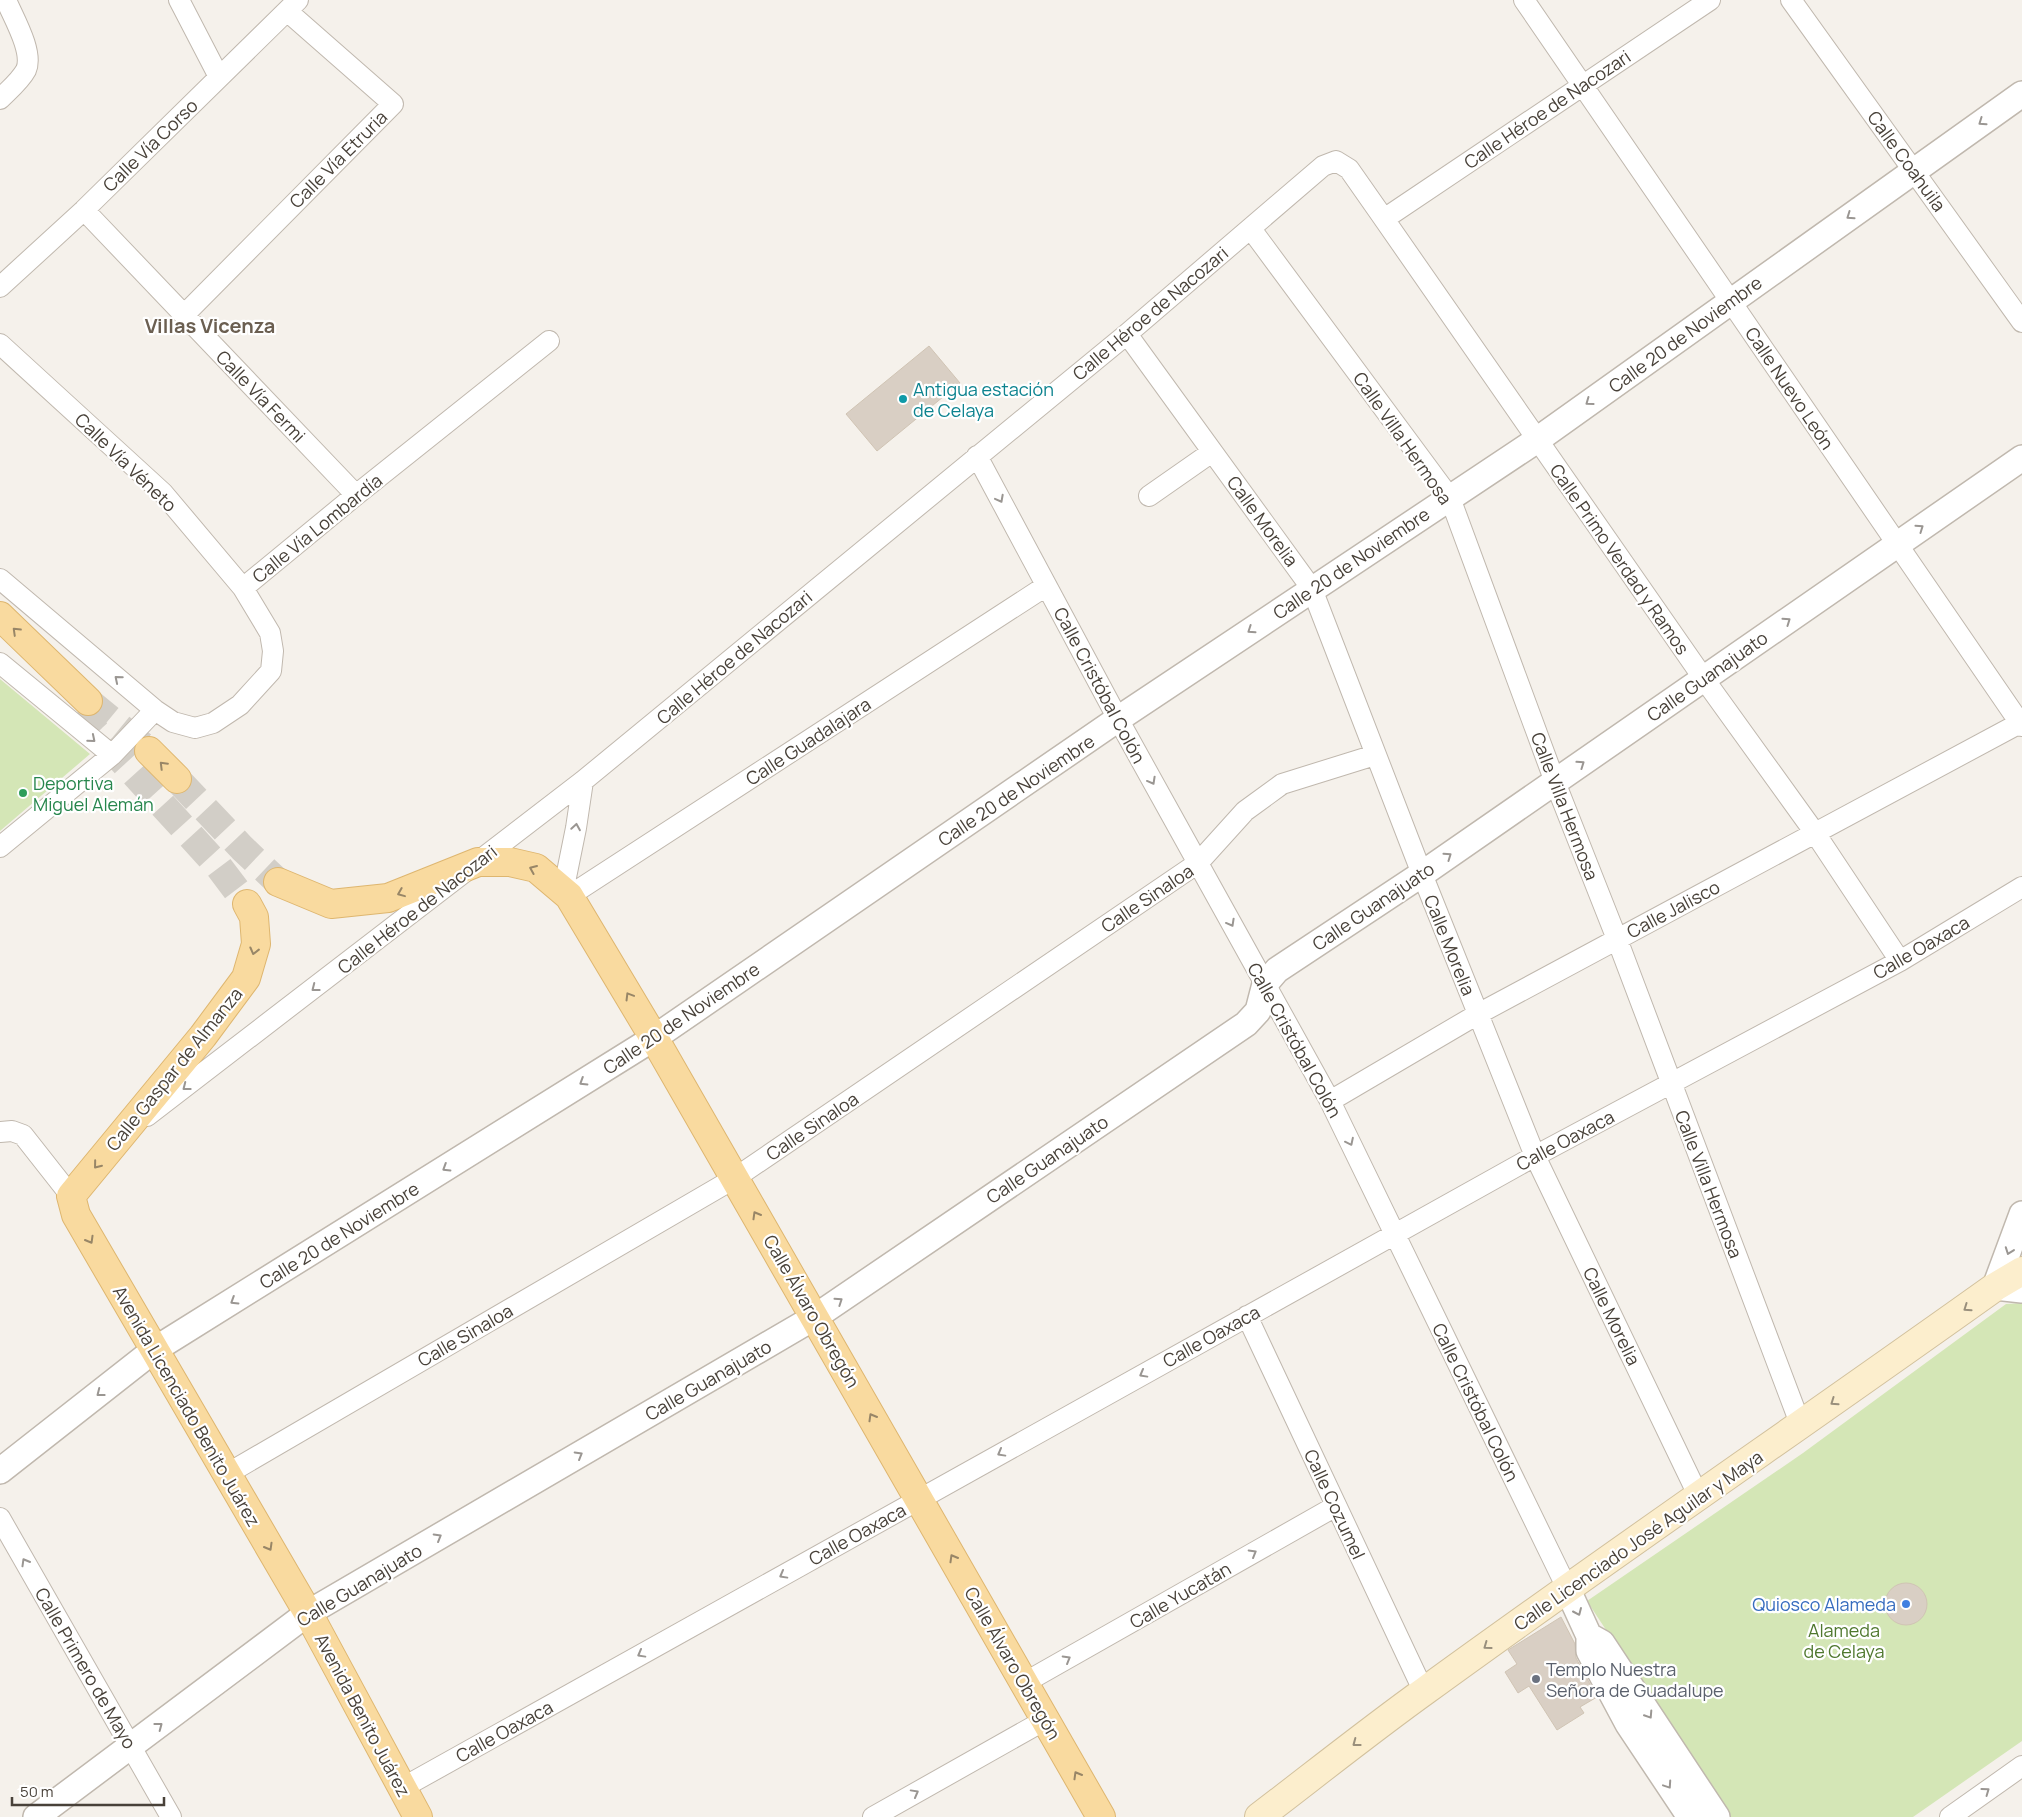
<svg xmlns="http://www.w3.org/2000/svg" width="2022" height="1817" viewBox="0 0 2022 1817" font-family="Manrope,sans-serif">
<rect width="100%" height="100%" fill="#f5f1eb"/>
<path fill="#d4e6b6" d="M 0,679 L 90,754 L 0,831 Z
M 2022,1303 L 2022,1741 L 1913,1817 L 1729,1817 L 1587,1601 L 1803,1453 L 2006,1304 Z"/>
<path fill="#d9cfc4" stroke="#d0c4b4" d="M 929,346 L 960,383 L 877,451 L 846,414 Z
M1885 1604a21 21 0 1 1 42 0a21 21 0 1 1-42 0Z
M 1561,1617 L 1575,1644 L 1576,1658 L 1597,1697 L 1580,1707 L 1584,1713 L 1557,1730 L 1529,1686 L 1518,1693 L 1505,1672 L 1517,1664 L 1508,1650 Z"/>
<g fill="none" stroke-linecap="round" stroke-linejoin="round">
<path stroke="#d2cec7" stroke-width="28" stroke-dasharray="28 14" stroke-linecap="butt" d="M 88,701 L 149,751
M 78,712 L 219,867 L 247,904
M 177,779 L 242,848 L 278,882"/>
<g stroke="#c0b8ae" stroke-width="22">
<path id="minor" d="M 179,0 L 219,77
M 1524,0 L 2022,726
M 1791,0 L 2022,322
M 0,99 C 9,90 20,81 26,70 C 34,52 13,17 6,0
M 84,210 L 356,495
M 1384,219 L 1710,0
M 1251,229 L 1450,498 L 1555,782 L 1617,939 L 1801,1426
M 0,287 L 84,210 L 298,0
M 184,315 L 393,104 L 287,11
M 1127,334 L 1312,589 L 1422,874 L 1535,1156 L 1699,1497
M 0,344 L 163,493 L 243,588 L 270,633 L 273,651 L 271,671 L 240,705 L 213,723 L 195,728 L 173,722 L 155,710 L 0,579
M 977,456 L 1118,719 L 1330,1101 L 1567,1588
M 1149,496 L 1212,452
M 243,588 L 356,495 L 549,341
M 0,663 L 112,755
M 0,847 L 112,755 L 155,710
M 563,892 L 576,828 L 583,781
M 569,896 L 1046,586
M 1330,1101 L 1478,1014 L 2020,723
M 147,1116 L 583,781 L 1127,334 L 1323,166 L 1336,161 L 1349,169 L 1384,219 L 1704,679 L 1815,833 L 1900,961
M 0,1132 L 12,1131 L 23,1135 L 71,1196
M 1247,1316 L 1424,1692
M 227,1474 L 735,1178 L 1198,863 L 1245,811 L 1282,784 L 1375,755
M 0,1518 L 171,1817
M 1024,1683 L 1336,1506
M 402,1788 L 1535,1156 L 1900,961 L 2022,887
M 873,1817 L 1045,1720
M 1950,1817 L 2022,1766"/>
</g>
<g stroke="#c0b8ae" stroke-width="28">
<path id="tertiary" d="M 2022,1214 L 1995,1287 L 2022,1290
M 0,1471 L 154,1350 L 654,1038 L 1118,719 L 1537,440 L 2022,94
M 1567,1588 L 1589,1636 L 1589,1651 L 1628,1724 L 1690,1817
M 1593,1638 L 1602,1643 L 1717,1817
M 36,1817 L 308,1613 L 815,1317 L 1246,1024 L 1258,1011 L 1265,984 L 1277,970 L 1422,874 L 2022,458"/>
</g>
<g stroke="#d2c19d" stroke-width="30">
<path id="secondary" d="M 1259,1817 C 1314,1775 1369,1731 1426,1690 C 1614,1553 1806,1422 1995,1287 L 2022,1271"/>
</g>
<g stroke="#deb66f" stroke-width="30">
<path id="primary" d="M 0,616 L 88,701
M 149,751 L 177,779
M 278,882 L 331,904 L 388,898 L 478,862 L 510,862 L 536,868 L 569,896 L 654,1038 L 1101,1817
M 247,904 L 254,917 L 256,944 L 246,978 L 203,1036 L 71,1196 L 76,1215 L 308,1613 L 418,1817"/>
</g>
<use href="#minor" stroke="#fff" stroke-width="20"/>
<use href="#tertiary" stroke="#fff" stroke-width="25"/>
<use href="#secondary" stroke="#fceecd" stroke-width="28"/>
<use href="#primary" stroke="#f9da9f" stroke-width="28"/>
</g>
<defs><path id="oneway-chevron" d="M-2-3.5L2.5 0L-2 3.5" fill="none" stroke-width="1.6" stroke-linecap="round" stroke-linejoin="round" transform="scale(1.25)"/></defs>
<g stroke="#9a9692">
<use href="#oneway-chevron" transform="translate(1982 122) rotate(145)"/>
<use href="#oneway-chevron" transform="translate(1850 216) rotate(145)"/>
<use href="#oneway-chevron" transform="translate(1589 402) rotate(144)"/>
<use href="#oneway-chevron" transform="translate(1000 499) rotate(62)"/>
<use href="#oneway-chevron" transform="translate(1920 528) rotate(-35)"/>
<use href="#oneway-chevron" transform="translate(1787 621) rotate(-35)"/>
<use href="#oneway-chevron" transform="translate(1251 630) rotate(146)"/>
<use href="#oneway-chevron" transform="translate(118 679) rotate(-140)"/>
<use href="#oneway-chevron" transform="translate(92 739) rotate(40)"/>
<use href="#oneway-chevron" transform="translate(1581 764) rotate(-35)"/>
<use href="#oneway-chevron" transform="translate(1152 781) rotate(61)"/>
<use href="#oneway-chevron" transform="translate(576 827) rotate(-81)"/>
<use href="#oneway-chevron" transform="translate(1448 856) rotate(-35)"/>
<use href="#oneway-chevron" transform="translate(1231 923) rotate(61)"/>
<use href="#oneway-chevron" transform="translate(315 988) rotate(142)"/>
<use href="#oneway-chevron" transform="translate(583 1082) rotate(148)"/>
<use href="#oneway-chevron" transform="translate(186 1087) rotate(142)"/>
<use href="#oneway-chevron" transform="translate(1350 1142) rotate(64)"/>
<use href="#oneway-chevron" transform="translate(446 1168) rotate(148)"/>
<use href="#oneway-chevron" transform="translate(2009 1251) rotate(110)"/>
<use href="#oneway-chevron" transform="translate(234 1301) rotate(148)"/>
<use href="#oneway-chevron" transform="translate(839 1301) rotate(-34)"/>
<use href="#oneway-chevron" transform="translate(1143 1374) rotate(151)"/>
<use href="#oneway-chevron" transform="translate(100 1393) rotate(142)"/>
<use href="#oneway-chevron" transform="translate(1001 1453) rotate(151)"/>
<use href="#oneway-chevron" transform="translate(579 1455) rotate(-30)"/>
<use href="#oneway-chevron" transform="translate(438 1537) rotate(-30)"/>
<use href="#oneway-chevron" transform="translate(1253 1553) rotate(-30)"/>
<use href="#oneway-chevron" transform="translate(25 1562) rotate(-120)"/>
<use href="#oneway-chevron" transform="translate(783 1575) rotate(151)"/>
<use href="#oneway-chevron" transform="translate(1578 1612) rotate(66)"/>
<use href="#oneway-chevron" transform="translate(641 1654) rotate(151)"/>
<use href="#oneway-chevron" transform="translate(1067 1659) rotate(-30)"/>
<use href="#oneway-chevron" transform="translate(1649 1715) rotate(57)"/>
<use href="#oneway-chevron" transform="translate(159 1726) rotate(-37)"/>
<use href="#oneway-chevron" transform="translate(1668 1785) rotate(56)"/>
<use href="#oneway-chevron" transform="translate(1986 1791) rotate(-36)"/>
<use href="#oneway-chevron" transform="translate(915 1793) rotate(-29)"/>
</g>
<g stroke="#988667">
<use href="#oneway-chevron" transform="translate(16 631) rotate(-136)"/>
<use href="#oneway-chevron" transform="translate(163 765) rotate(-135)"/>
<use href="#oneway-chevron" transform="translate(533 869) rotate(-157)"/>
<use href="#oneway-chevron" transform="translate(401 893) rotate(158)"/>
<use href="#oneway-chevron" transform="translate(254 951) rotate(104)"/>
<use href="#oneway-chevron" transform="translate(629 996) rotate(-121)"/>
<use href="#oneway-chevron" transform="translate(97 1165) rotate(129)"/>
<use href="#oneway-chevron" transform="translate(756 1215) rotate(-120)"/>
<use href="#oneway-chevron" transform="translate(90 1240) rotate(60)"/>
<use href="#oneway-chevron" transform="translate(872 1417) rotate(-120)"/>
<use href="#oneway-chevron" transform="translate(269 1547) rotate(60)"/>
<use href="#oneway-chevron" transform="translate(953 1558) rotate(-120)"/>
<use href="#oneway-chevron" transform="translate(1077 1775) rotate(-120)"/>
</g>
<g stroke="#998f7c">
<use href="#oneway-chevron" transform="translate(1967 1308) rotate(145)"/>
<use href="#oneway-chevron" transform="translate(1834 1402) rotate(145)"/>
<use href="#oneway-chevron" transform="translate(1487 1646) rotate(144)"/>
<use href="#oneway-chevron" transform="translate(1356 1743) rotate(143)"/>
</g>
<circle fill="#0f9aa8" stroke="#fff" stroke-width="2" cx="903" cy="399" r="5"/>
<circle fill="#2e9e5b" stroke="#fff" stroke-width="2" cx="23" cy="793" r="5"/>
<circle fill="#3f7fe0" stroke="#fff" stroke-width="2" cx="1906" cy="1604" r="5"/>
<circle fill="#6b7280" stroke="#fff" stroke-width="2" cx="1536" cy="1679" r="5"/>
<g text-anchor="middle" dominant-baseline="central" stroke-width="4.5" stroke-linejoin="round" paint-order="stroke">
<g font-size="18" fill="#484139" stroke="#fff">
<text transform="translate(1547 109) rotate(-34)">Calle Héroe de Nacozari</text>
<text transform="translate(150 145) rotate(-44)">Calle Vía Corso</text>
<text transform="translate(338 159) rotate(-45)">Calle Vía Etruria</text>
<text transform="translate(1907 161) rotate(54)">Calle Coahuila</text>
<text transform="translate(1150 313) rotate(-40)">Calle Héroe de Nacozari</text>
<text transform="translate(1685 334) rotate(-36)">Calle 20 de Noviembre</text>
<text transform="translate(1790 388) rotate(56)">Calle Nuevo León</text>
<text transform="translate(261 396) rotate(46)">Calle Vía Fermi</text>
<text transform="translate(1403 438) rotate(55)">Calle Villa Hermosa</text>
<text transform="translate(126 462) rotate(44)">Calle Vía Véneto</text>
<text transform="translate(1263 521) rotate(54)">Calle Morelia</text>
<text transform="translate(317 528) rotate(-39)">Calle Vía Lombardía</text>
<text transform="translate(1620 559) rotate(55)">Calle Primo Verdad y Ramos</text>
<text transform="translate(1351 563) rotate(-34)">Calle 20 de Noviembre</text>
<text transform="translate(734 657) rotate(-40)">Calle Héroe de Nacozari</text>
<text transform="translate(1707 676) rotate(-35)">Calle Guanajuato</text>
<text transform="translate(1100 685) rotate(62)">Calle Cristóbal Colón</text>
<text transform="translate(808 741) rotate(-33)">Calle Guadalajara</text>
<text transform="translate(1016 790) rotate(-34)">Calle 20 de Noviembre</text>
<text transform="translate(1565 806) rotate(69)">Calle Villa Hermosa</text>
<text transform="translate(1147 898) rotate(-34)">Calle Sinaloa</text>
<text transform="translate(1373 906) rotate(-34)">Calle Guanajuato</text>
<text transform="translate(417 909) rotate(-38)">Calle Héroe de Nacozari</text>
<text transform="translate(1673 909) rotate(-28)">Calle Jalisco</text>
<text transform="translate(1450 945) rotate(68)">Calle Morelia</text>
<text transform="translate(1921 947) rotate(-30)">Calle Oaxaca</text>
<text transform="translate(681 1018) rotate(-34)">Calle 20 de Noviembre</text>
<text transform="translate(1295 1040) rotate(61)">Calle Cristóbal Colón</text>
<text transform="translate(174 1069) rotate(-51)">Calle Gaspar de Almanza</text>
<text transform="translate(812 1126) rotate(-34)">Calle Sinaloa</text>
<text transform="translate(1565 1140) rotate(-28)">Calle Oaxaca</text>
<text transform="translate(1047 1159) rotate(-34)">Calle Guanajuato</text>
<text transform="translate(1709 1184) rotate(69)">Calle Villa Hermosa</text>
<text transform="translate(339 1235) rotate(-32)">Calle 20 de Noviembre</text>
<text transform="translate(812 1311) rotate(60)">Calle Álvaro Obregón</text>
<text transform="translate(1612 1316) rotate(64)">Calle Morelia</text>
<text transform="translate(465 1335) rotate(-30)">Calle Sinaloa</text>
<text transform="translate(1211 1336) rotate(-29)">Calle Oaxaca</text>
<text transform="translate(708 1380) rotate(-30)">Calle Guanajuato</text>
<text transform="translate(1476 1402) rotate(64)">Calle Cristóbal Colón</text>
<text transform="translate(187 1406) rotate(60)">Avenida Licenciado Benito Juárez</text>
<text transform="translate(1335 1504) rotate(65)">Calle Cozumel</text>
<text transform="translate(857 1534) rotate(-29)">Calle Oaxaca</text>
<text transform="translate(1638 1540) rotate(-35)">Calle Licenciado José Aguilar y Maya</text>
<text transform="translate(359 1585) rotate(-31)">Calle Guanajuato</text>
<text transform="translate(1180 1595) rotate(-30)">Calle Yucatán</text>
<text transform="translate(1013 1663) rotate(60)">Calle Álvaro Obregón</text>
<text transform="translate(86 1668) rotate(60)">Calle Primero de Mayo</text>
<text transform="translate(363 1715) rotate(62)">Avenida Benito Juárez</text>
<text transform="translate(504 1731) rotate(-29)">Calle Oaxaca</text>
</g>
<g font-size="18" fill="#0d838f" stroke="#fff" text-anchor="start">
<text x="913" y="389">Antigua estación<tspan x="913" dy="21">de Celaya</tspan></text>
</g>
<g font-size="18" fill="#27864d" stroke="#fff" text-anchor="start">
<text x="33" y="783">Deportiva<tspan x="33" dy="21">Miguel Alemán</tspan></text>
</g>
<g font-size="18" fill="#366cbe" stroke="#fff" text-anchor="end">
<text x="1896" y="1604">Quiosco Alameda</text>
</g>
<g font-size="18" fill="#4f782e" stroke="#fff">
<text x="1844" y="1630">Alameda<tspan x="1844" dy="21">de Celaya</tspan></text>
</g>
<g font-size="18" fill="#5b616d" stroke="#fff" text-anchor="start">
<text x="1546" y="1669">Templo Nuestra<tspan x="1546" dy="21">Señora de Guadalupe</tspan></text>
</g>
<g font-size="20" font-weight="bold" fill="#6b5f51" stroke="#fff">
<text x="210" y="325">Villas Vicenza</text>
</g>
</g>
<path d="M12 1797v8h152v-8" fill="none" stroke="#484139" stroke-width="2.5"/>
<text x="20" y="1797" font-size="15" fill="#484139" stroke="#ffffff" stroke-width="4" paint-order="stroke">50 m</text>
</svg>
